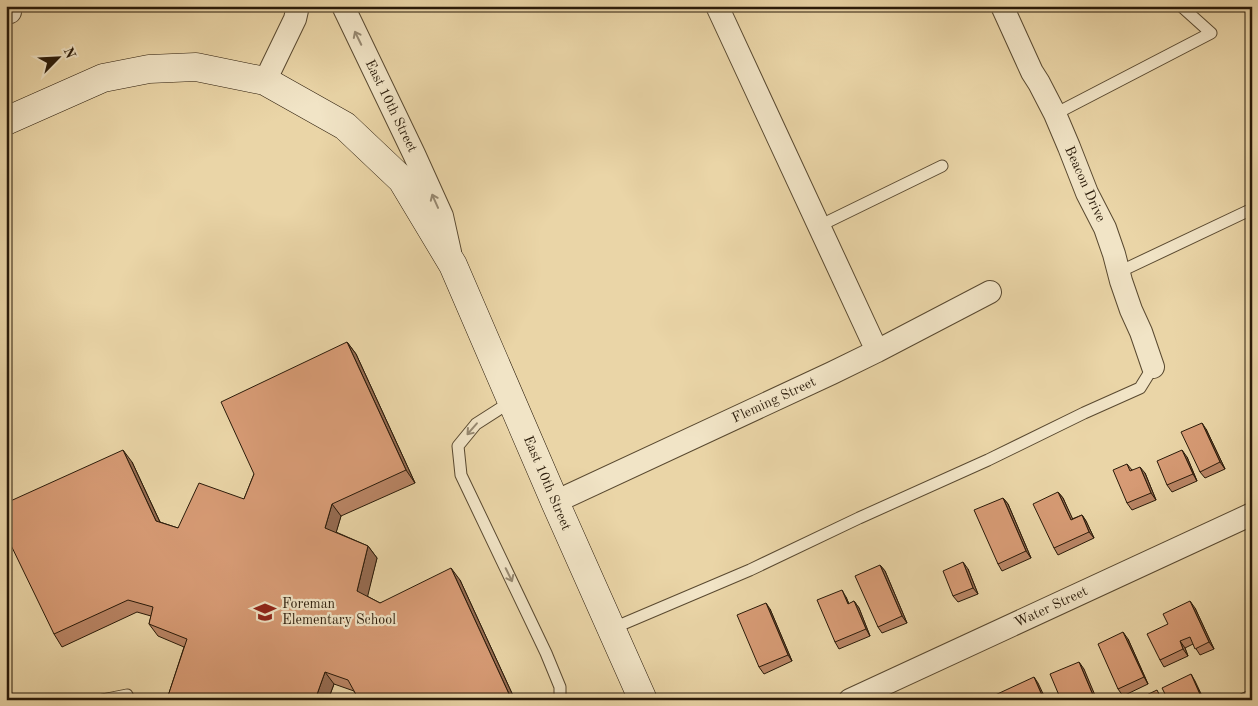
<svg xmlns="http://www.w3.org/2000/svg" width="1258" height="706" viewBox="0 0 1258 706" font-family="'Old Standard TT',serif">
<rect width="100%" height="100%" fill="#ead5a7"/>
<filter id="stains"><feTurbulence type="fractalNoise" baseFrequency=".004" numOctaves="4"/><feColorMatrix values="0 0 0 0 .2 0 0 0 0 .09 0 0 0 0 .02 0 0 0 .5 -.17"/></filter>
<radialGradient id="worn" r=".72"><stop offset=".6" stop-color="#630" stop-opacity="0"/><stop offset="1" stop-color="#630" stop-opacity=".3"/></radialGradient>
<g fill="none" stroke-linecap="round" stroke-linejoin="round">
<g stroke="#594930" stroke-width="13">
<path id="lane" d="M 1055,114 L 1211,33 L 1181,6
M 819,226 L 942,166
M 1119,272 L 1252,209
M 512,401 L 476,424 L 458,446 L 461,475 L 546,653 L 560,687 L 560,700
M 611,629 L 750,570 L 859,518 L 988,460 L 1084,413 L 1140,388 L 1153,367
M 102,700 L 127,695 L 129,700
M 1242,700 L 1252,695"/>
</g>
<g stroke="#594930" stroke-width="24">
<path id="street" d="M 8,6 L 10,12
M 343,6 L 414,154 L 442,216 L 450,252
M 717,6 L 877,351
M 1002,6 L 1032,72 L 1039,83 L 1055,114 L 1069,147 L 1087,193 L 1105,228 L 1114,254 L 1121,281 L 1131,310 L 1141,332 L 1153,367
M 265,81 L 295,19 L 298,6
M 555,502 L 832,373 L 877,351 L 990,292
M 850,700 L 1252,514"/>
</g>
<g stroke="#291a09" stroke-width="29">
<path id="secondary" d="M 6,121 L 103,78 L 149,69 L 196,67 L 265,81 L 345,126 L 402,180 L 453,265 L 555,502 L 643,700"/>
</g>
<use href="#lane" stroke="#f1e4c6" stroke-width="11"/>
<use href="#street" stroke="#f1e4c6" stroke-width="22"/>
<use href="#secondary" stroke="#f1e4c6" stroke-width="28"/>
</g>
<path fill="#b98565" stroke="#291a09" d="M 347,342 L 356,354 L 415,483 L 341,516 L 336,532 L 368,546 L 377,558 L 367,596 L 380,603 L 460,580 L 515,700 L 359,700 L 354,691 L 334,684 L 328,700 L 170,700 L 168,696 L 184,647 L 158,636 L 149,624 L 151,616 L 137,612 L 62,647 L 54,634 L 132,462 L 160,522 L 178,528 L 244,499 L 254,474 Z
M 1206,429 L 1225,469 L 1205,478 L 1200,472 Z
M 1187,457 L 1197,481 L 1172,492 L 1167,485 Z
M 1127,464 L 1132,470 L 1145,473 L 1156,500 L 1132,510 L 1127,503 Z
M 1058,492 L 1063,498 L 1072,519 L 1082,515 L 1086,521 L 1094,538 L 1058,555 L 1054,548 Z
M 1003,498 L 1008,504 L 1031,558 L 1002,571 L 998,564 Z
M 880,565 L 885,571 L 907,623 L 882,633 L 878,627 Z
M 968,569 L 978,594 L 958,602 L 953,596 Z
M 846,597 L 849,604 L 854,601 L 859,608 L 870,636 L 839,649 L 835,642 Z
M 1195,608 L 1214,649 L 1200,655 L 1193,644 L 1185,648 L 1188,656 L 1164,667 L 1160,660 L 1168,624 Z
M 770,609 L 792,661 L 764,674 L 759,667 Z
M 1128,639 L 1148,684 L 1123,696 L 1118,689 Z"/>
<path fill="#966c52" stroke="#291a09" d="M 347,342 L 356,354 L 415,483 L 406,470 Z
M 1202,423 L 1206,429 L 1225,469 L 1220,462 Z
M 123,450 L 132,462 L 165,533 L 156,521 Z
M 1182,450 L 1187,457 L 1197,481 L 1193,474 Z
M 1140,467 L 1145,473 L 1156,500 L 1151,493 Z
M 1058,492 L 1063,498 L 1076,526 L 1071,520 Z
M 1003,498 L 1008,504 L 1031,558 L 1026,551 Z
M 332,504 L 341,516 L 334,540 L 325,528 Z
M 1082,515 L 1086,521 L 1094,538 L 1089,532 Z
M 368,546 L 377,558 L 366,603 L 357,591 Z
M 963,562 L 968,569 L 978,594 L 973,588 Z
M 880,565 L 885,571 L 907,623 L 902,616 Z
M 451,568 L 460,580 L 515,700 L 513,700 L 509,694 Z
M 842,590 L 846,597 L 852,611 L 848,604 Z
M 854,601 L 859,608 L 870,636 L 866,629 Z
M 1190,601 L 1195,608 L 1214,649 L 1209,642 Z
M 766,603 L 770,609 L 792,661 L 788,655 Z
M 1123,632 L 1128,639 L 1148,684 L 1144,677 Z
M 1180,641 L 1185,648 L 1188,656 L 1183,649 Z
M 1079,662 L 1084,669 L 1097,700 L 1095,700 Z
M 325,672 L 334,684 L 328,700 L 315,700 Z
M 1191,674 L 1195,681 L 1204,700 L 1203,700 Z
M 1034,677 L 1038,683 L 1046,700 L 1044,700 Z"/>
<path fill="#d79b75" stroke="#291a09" d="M 347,342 L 406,470 L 332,504 L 325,528 L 368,546 L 357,591 L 380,603 L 451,568 L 509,694 L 496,700 L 359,700 L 348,680 L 325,672 L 315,700 L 178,700 L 168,696 L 187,639 L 149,624 L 153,607 L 128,600 L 54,634 L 6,535 L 6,503 L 123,450 L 156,521 L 178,528 L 199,483 L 244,499 L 254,474 L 221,402 Z
M 1202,423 L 1220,462 L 1200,472 L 1181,432 Z
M 1182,450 L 1193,474 L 1167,485 L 1157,461 Z
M 1127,464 L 1130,471 L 1140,467 L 1151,493 L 1127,503 L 1113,470 Z
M 1058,492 L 1071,520 L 1082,515 L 1089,532 L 1054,548 L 1033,504 Z
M 1003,498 L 1026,551 L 998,564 L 974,510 Z
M 963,562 L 973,588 L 953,596 L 943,571 Z
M 880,565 L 902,616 L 878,627 L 855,576 Z
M 842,590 L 848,604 L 854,601 L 866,629 L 835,642 L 817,600 Z
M 1190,601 L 1209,642 L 1195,649 L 1190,637 L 1180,641 L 1183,649 L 1160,660 L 1147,634 L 1168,624 L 1163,614 Z
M 766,603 L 788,655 L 759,667 L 737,615 Z
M 1123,632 L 1144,677 L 1118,689 L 1098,644 Z
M 1079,662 L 1095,700 L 1061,700 L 1050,674 Z
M 1191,674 L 1202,699 L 1168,700 L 1162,688 Z
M 1034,677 L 1044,700 L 995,700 L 993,696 Z
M 1157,690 L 1162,700 L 1136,700 Z"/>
<defs><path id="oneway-shaft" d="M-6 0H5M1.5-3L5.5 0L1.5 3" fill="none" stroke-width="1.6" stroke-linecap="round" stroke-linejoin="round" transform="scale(1.25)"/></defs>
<g stroke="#978971">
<use href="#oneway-shaft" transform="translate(358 38) rotate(-116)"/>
<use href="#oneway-shaft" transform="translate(435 201) rotate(-114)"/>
<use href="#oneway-shaft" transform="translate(472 429) rotate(131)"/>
<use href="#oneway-shaft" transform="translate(509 575) rotate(64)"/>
</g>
<defs>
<g id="school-bare" transform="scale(1.725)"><path d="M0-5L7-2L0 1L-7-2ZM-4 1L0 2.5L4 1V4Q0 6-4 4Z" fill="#8f2418" stroke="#f1e4c6" stroke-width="2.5" paint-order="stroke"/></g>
</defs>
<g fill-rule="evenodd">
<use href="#school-bare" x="265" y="612"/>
</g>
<g text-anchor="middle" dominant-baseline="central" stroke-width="4.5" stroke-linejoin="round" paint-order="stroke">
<g font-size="14" fill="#291a09" stroke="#f1e4c6">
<text transform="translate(391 106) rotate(64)">East 10th Street</text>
<text transform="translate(1085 184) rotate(66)">Beacon Drive</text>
<text transform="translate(774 400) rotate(-25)">Fleming Street</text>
<text transform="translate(547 483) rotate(67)">East 10th Street</text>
<text transform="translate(1051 607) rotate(-25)">Water Street</text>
</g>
<g font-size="14" fill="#291a09" stroke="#f1e4c6" text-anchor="start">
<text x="282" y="604">Foreman<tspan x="282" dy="16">Elementary School</tspan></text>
</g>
</g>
<rect width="1258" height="706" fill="none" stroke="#ead5a7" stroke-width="25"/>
<rect x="8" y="8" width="1243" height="691" fill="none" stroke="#291a09" stroke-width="2.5"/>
<rect x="12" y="12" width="1233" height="681" fill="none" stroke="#291a09"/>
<g transform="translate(58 58) rotate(66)" stroke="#f1e4c6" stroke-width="4" paint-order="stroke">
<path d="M0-4L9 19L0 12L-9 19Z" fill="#291a09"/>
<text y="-8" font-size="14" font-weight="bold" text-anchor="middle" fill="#291a09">N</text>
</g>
<rect width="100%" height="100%" filter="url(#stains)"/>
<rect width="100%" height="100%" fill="url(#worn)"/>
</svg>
